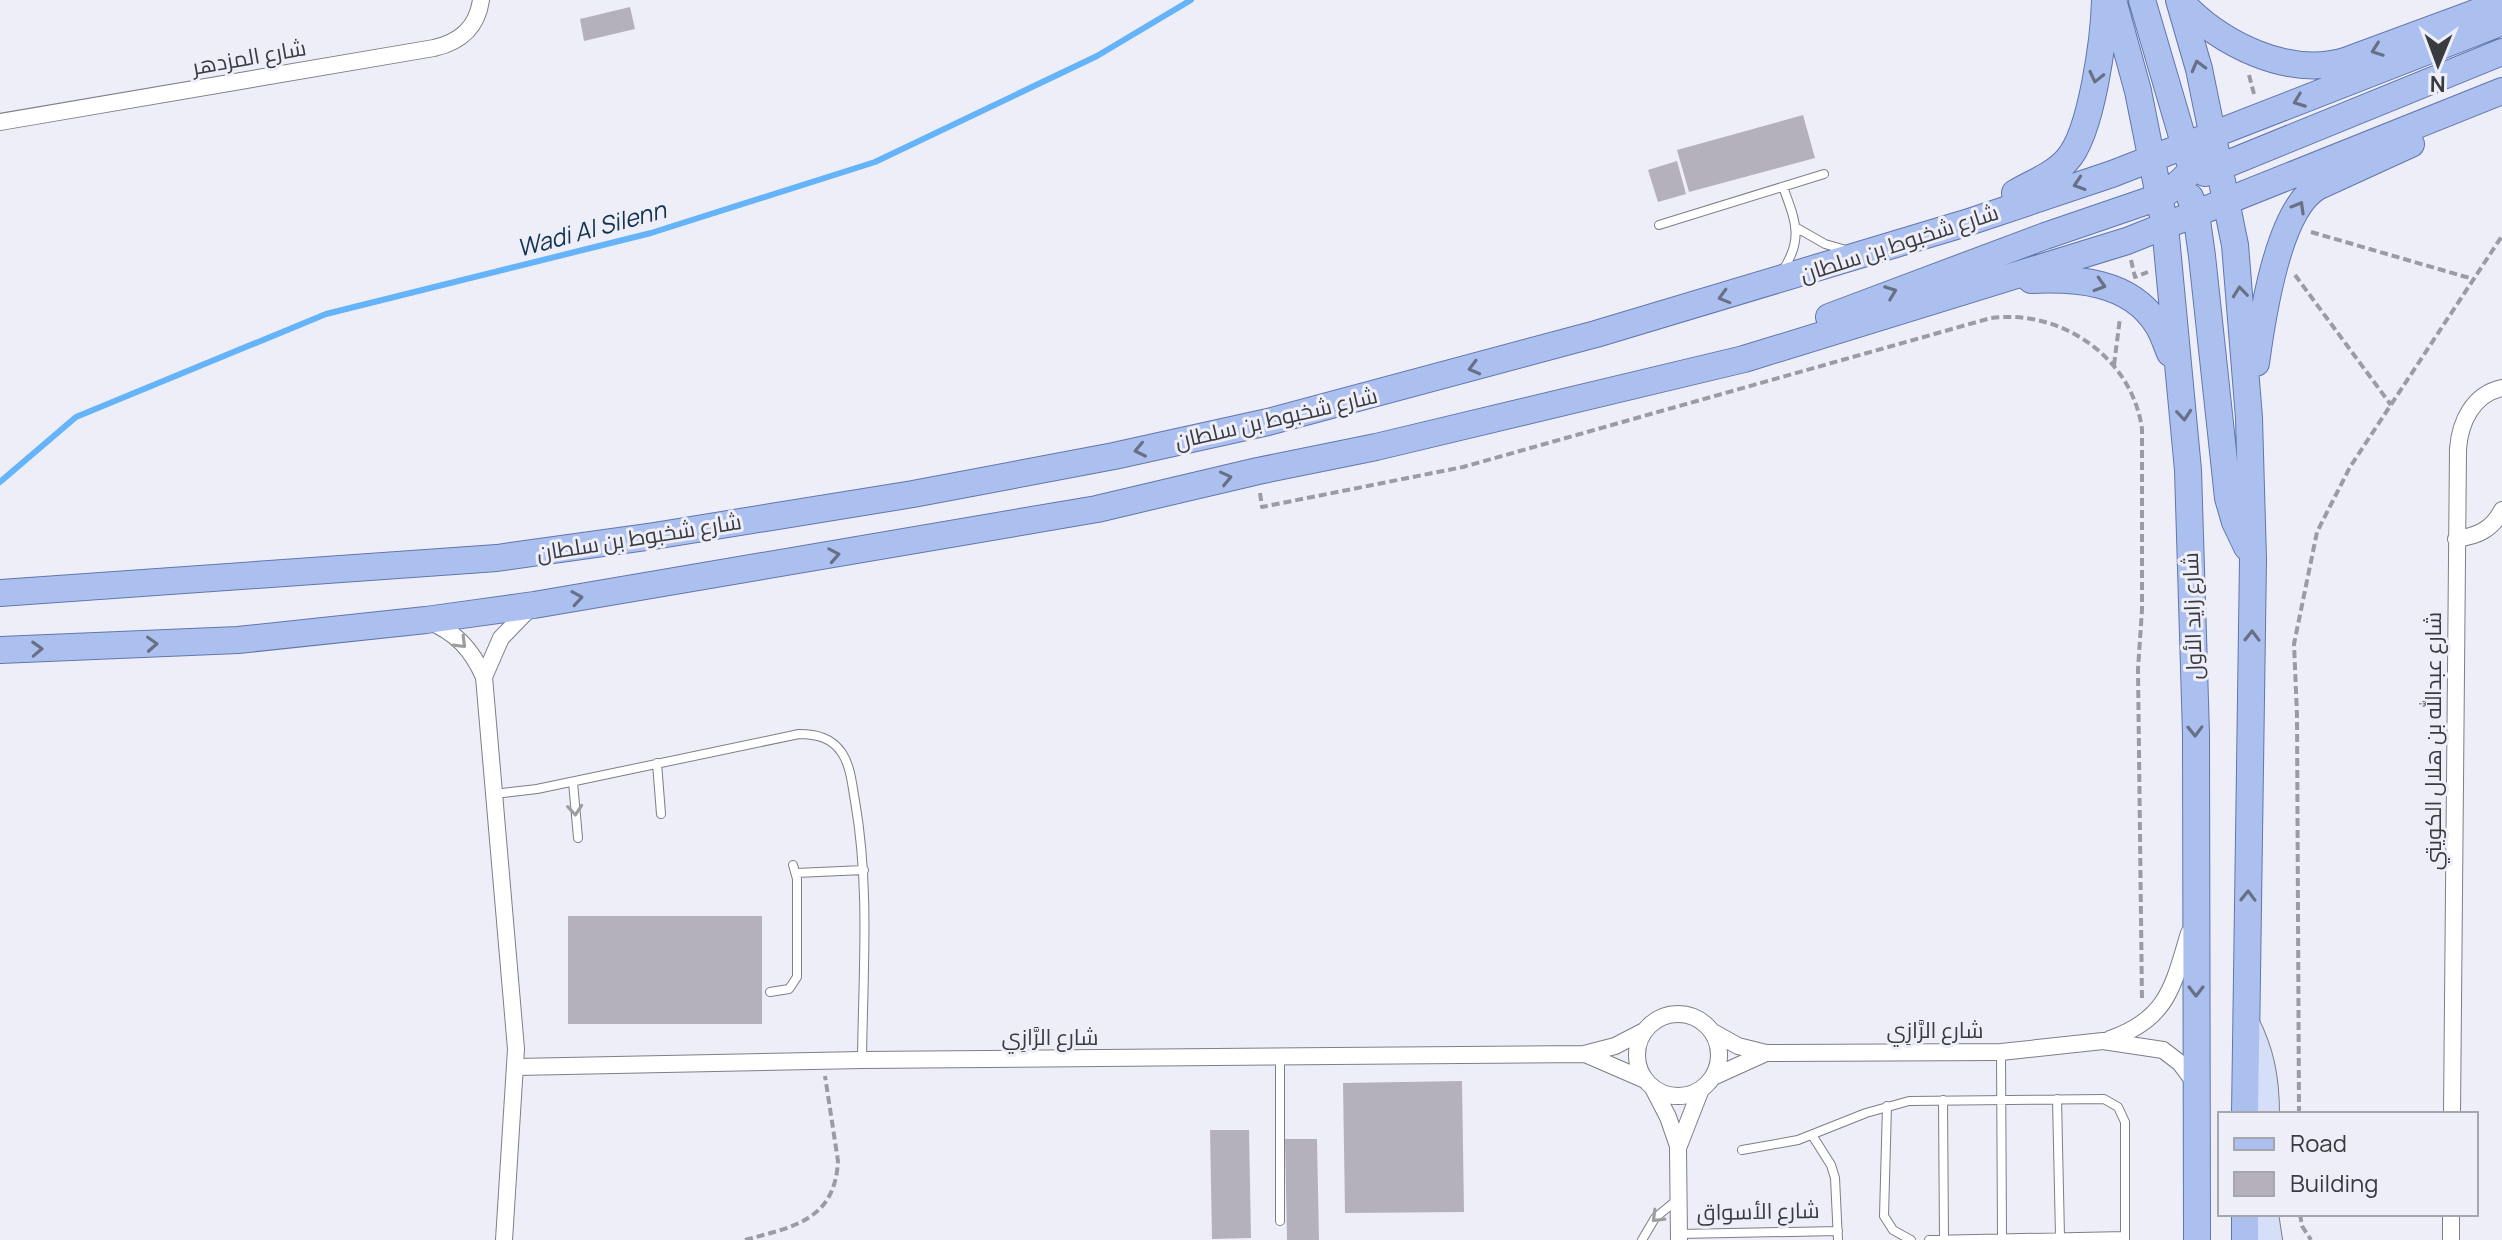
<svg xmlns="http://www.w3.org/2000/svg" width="2502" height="1240" viewBox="0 0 2502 1240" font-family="Manrope,Cairo,sans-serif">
<rect width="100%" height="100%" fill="#eeeef9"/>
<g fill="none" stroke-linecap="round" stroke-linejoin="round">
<path stroke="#65b4f9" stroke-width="6" d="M 0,482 L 76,417 L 326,314 L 651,233 L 875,162 L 1097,56 L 1191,0"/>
</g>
<path fill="#b5b1bb" d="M 630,7 L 635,29 L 584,41 L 580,19 Z
M 1803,115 L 1815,158 L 1689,192 L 1677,150 Z
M 1677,161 L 1686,194 L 1658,202 L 1648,170 Z
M 568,916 L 762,916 L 762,1024 L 568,1024 Z
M 1462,1081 L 1464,1212 L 1345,1213 L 1343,1083 Z
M 1210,1130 L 1249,1130 L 1251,1238 L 1212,1239 Z
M 1285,1139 L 1317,1139 L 1319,1240 L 1287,1240 Z"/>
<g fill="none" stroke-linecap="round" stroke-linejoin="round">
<g stroke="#7e7e87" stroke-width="10">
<path id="lane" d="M 1659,225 L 1824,174
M 1797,228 L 1825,244 L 1846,250
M 1783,270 C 1804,238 1795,220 1783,187
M 657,763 L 661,814
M 573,782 L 578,838
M 494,794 L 537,789 L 799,734 C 817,734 832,738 842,753 C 851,767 852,785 855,801 C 870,886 863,973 862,1059
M 796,873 L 864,870
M 770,992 L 789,989 L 797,977 L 797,879 L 793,865
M 2001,1052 L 2002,1238
M 2057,1099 L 2060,1237
M 1943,1100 L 1944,1240
M 1887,1106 L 1884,1216 L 1893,1230 L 1911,1240
M 1812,1135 L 1831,1165 L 1835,1178 L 1838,1240
M 1742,1150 L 1798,1140 L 1866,1113 L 1909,1101 L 2104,1099 L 2118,1107 L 2125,1122 L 2125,1240
M 1280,1221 L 1280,1057
M 1679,1234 L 1838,1231
M 1642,1240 L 1655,1218 L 1678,1199
M 1929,1240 L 2125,1236"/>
</g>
<g stroke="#7e7e87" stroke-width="18">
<path id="street" d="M 0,122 L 434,48 C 460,42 477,28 481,0
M 2456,539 C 2477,536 2492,530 2502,510
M 428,621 C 456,632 472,650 484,677 L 516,1049 L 504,1240
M 484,677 L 501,638 L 531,607
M1637 1055a41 41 0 1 1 82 0a41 41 0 1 1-82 0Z
M 1713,1032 L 1738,1046 L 1766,1053 L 2001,1052 L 2103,1041 L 2163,1050 L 2180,1063 L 2195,1083
M 2110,1039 C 2168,1019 2173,986 2189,933
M 1585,1054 L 1645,1080
M 516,1067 L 862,1060 L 1584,1054 L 1615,1046 L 1644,1031
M 1713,1077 L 1766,1053
M 1653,1088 L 1668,1117 L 1678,1146
M 2452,1114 L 2458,449 C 2460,422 2473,394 2502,388
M 1679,1240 L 1678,1148 L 1701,1089
M 2451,1240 L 2451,1214"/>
</g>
<g stroke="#7e7e87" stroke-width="26">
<path id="secondary" d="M 2246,1021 C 2262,1052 2267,1079 2267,1114
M 2266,1214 L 2270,1240"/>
</g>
<g stroke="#6076ac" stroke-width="28">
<path id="primary" d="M 2113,0 L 2138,91 L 2165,226 L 2188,470 L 2196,734 L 2197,1240
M 2142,0 L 2189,160
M 2179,0 L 2199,69 L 2235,245 L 2249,418 L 2253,559 L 2245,1114
M 2180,1 C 2220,44 2289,79 2348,60 L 2502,3
M 2205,173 L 2502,52
M 2015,193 C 2032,183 2054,175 2067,160 C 2092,133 2104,37 2105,0
M 2190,197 L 2196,213 L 2202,256 L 2228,498 L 2235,522 L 2247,547
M 2031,280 C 2076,278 2130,281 2157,324 C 2163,333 2166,344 2170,353
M 1829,317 L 2045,236 L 2159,197 C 2185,183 2202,160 2214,134
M 2256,363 C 2262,319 2278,211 2317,187 L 2411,144
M 0,593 L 497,558 L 654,536 L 913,494 L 1114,456 L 1268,422 L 1596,334 L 1966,223 L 2112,174 L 2502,22
M 0,650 L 238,640 L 426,620 L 534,605 L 1097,509 L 1258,471 L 1376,447 L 1744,359 L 2127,241 L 2502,91
M 2245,1214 L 2245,1240"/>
</g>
<path stroke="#9a9ba3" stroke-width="4" stroke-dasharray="8 4" stroke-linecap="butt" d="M 2249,75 L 2254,94
M 2311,232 L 2473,279
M 2131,260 L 2135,277 L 2148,272
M 2295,275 L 2391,405
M 2114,365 L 2120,318
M 1260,493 L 1262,507 L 1463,467 L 1991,318 C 2061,309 2132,357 2142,429 L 2142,610 L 2138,669 L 2142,1000
M 2299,1114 L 2297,715 L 2294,644 L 2317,532 L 2350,467 L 2502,236
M 2300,1214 L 2302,1226 L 2311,1240
M 745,1240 C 792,1227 835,1221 838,1161 L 825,1076"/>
<use href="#lane" stroke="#fff" stroke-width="8"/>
<use href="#street" stroke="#fff" stroke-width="16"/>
<use href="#secondary" stroke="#d5e0f8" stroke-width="24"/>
<use href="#primary" stroke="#acc0f0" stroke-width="26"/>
</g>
<defs><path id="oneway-chevron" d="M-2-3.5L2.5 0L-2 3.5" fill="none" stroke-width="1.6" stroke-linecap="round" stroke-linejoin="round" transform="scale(2)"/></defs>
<g stroke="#687086">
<use href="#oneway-chevron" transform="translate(2377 50) rotate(160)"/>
<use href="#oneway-chevron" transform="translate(2198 66) rotate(-105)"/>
<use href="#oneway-chevron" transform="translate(2096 77) rotate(103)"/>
<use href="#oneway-chevron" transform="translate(2299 101) rotate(159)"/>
<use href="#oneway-chevron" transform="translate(2079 184) rotate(162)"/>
<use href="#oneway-chevron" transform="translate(2299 207) rotate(-60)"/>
<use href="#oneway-chevron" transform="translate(2100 285) rotate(17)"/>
<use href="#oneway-chevron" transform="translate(1891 292) rotate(-21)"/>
<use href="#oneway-chevron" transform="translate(2240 292) rotate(-96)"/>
<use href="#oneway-chevron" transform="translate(1724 297) rotate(164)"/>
<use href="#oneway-chevron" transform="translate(1474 368) rotate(165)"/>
<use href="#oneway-chevron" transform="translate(2184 415) rotate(85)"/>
<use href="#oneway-chevron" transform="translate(1140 450) rotate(168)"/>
<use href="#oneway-chevron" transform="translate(1226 478) rotate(-13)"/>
<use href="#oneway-chevron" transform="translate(834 555) rotate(-10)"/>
<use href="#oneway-chevron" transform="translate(577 598) rotate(-9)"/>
<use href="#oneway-chevron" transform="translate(2252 636) rotate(-89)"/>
<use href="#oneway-chevron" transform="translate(152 644) rotate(-3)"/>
<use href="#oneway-chevron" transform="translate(37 649) rotate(-2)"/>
<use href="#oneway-chevron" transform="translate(2195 731) rotate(89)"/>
<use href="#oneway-chevron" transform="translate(2248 896) rotate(-89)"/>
<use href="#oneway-chevron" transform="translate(2196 991) rotate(90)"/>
</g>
<g stroke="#9c9d9f">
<use href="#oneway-chevron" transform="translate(461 643) rotate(45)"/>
<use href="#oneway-chevron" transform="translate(575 810) rotate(85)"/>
<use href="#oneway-chevron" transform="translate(1657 1217) rotate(135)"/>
</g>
<g text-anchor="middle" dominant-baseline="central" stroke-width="6" stroke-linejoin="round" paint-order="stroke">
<g font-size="22" fill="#3a3b3f" stroke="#eeeef9">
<text transform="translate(249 57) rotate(-10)">شارع المزدهر</text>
<text transform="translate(1899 243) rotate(-18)">شارع شخبوط بن سلطان</text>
<text transform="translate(1276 418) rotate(-13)">شارع شخبوط بن سلطان</text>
<text transform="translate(639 537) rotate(-9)">شارع شخبوط بن سلطان</text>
<text transform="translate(2192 616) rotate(-92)">شارع زايد الأول</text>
<text transform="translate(2433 741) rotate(-90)">شارع عبدالله بن هلال الكويتي</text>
<text x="1935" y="1030">شارع الرَّازِي</text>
<text x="1050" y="1037">شارع الرَّازِي</text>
<text transform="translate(1758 1211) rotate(-1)">شارع الأسواق</text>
</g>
<g font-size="24" font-style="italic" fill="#12334f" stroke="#eeeef9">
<text transform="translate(591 228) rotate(-15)">Wadi Al Silenn</text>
</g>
</g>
<rect x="2218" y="1112" width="260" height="104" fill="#eeeef9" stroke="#a6a6af" stroke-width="2"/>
<rect x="2234" y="1138" width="40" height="12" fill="#acc0f0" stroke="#a6a6af" stroke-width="2"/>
<text x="2290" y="1152" font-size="24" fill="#3a3b3f">Road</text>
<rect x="2234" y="1172" width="40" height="24" fill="#b5b1bb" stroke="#a6a6af" stroke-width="2"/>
<text x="2290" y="1192" font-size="24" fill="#3a3b3f">Building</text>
<g transform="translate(2438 64) rotate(181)" stroke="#eeeef9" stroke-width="6" paint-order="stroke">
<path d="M0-6L14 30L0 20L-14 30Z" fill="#3a3b3f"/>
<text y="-12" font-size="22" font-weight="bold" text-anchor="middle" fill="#3a3b3f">N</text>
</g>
</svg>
